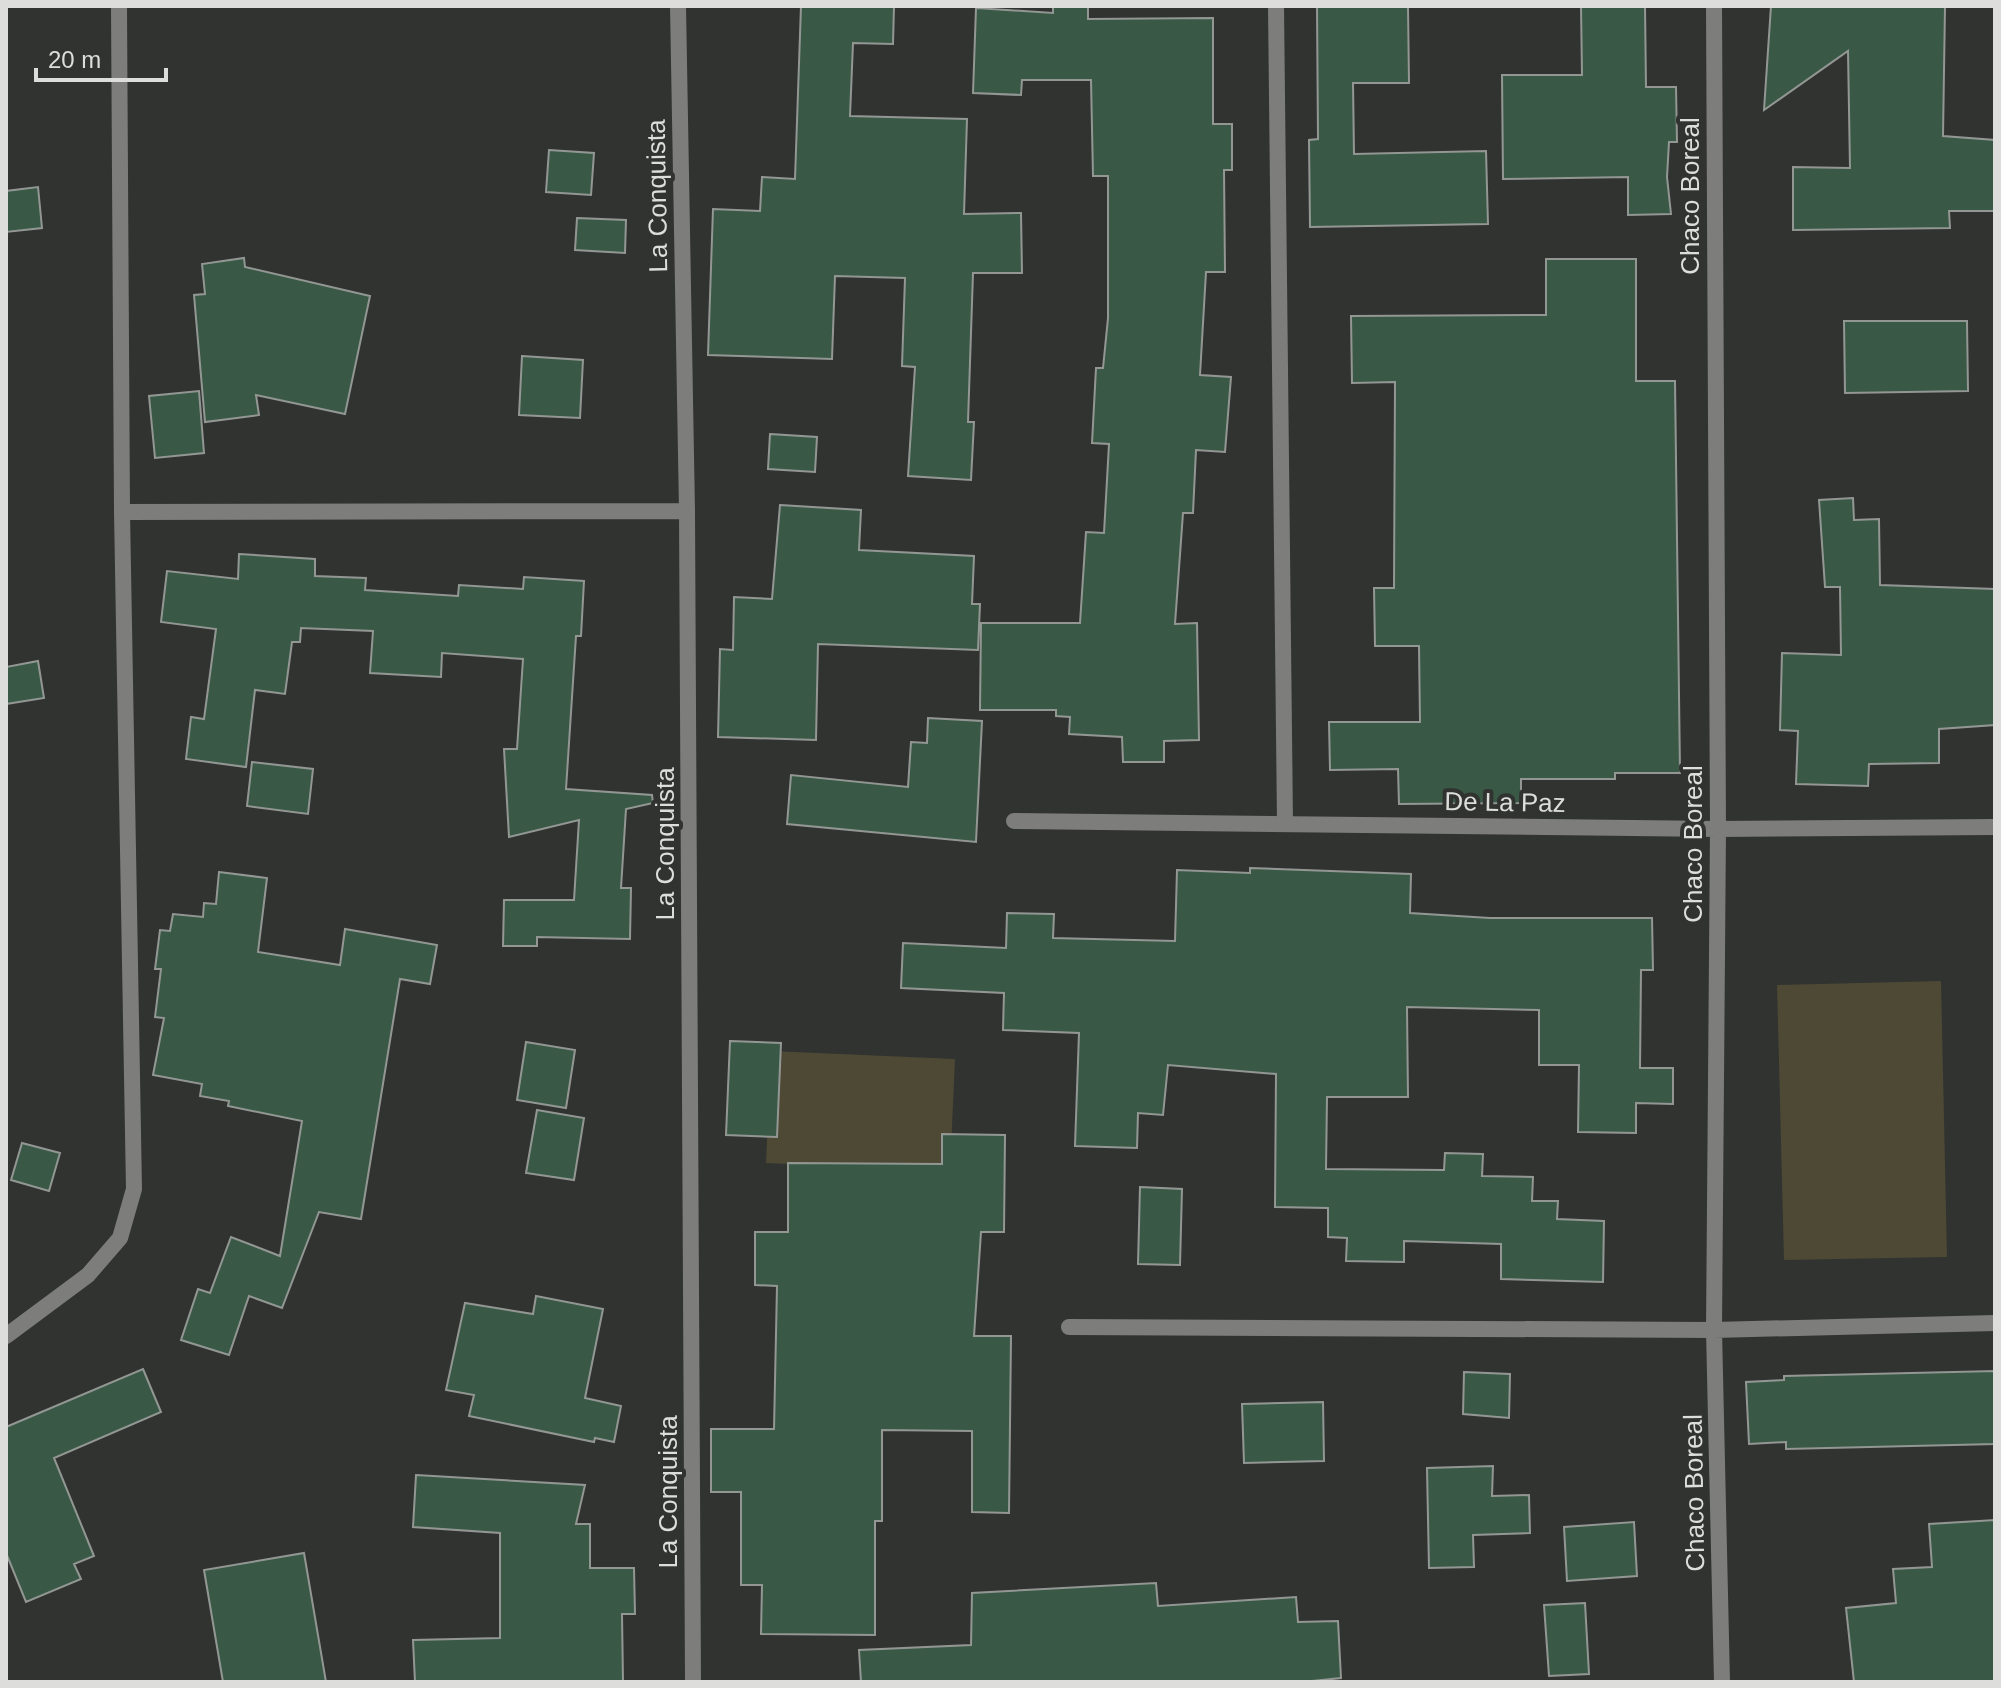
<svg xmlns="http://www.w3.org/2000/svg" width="2001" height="1688" viewBox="0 0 2001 1688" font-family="Arial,sans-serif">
<rect width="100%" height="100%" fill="#313330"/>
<path fill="#4d4935" d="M 1941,981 L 1947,1257 L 1784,1260 L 1777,985 Z
M 771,1051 L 955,1059 L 950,1171 L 766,1163 Z"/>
<path fill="#395946" stroke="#939794" stroke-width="2" d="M 801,6 L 894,6 L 893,44 L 853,43 L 850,116 L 967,119 L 964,214 L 1021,213 L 1022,273 L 973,273 L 968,422 L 974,422 L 971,480 L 908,476 L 915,367 L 902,366 L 905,278 L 835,276 L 832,359 L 708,355 L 713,209 L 760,211 L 762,177 L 795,179 Z
M 1053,6 L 1088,6 L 1088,19 L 1213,18 L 1213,124 L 1232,124 L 1232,170 L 1224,170 L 1225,272 L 1206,272 L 1200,375 L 1231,377 L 1225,452 L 1196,450 L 1193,513 L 1183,513 L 1175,624 L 1197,623 L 1199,740 L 1164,741 L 1164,762 L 1123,762 L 1122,737 L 1069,734 L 1070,717 L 1056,716 L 1056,710 L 980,710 L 981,623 L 1080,623 L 1086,532 L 1104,533 L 1109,444 L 1092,443 L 1096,368 L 1103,368 L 1108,318 L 1108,176 L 1093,176 L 1091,80 L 1022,80 L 1021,95 L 973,93 L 976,8 L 1053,13 Z
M 1317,6 L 1408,6 L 1409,83 L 1353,83 L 1354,154 L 1486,151 L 1488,224 L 1310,227 L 1309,140 L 1318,139 Z
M 1581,6 L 1645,6 L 1646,87 L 1676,87 L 1677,142 L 1669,142 L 1667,177 L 1671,214 L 1628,215 L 1628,177 L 1503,179 L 1502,75 L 1582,75 Z
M 1771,6 L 1945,6 L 1943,136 L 1995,140 L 1995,211 L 1949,211 L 1950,228 L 1793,230 L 1793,167 L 1850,168 L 1848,51 L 1764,110 Z
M 549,150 L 594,153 L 591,195 L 546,192 Z
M 38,187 L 42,228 L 6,232 L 6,191 Z
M 577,218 L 626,220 L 625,253 L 575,250 Z
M 244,258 L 245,267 L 370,296 L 345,414 L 256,395 L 259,415 L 205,422 L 194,295 L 205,294 L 202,264 Z
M 1546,259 L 1636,259 L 1636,381 L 1675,381 L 1680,773 L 1615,773 L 1615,779 L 1521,779 L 1521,803 L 1399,804 L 1398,769 L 1330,770 L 1329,722 L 1420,722 L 1419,646 L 1375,646 L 1374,588 L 1394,588 L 1395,382 L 1352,383 L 1351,316 L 1546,315 Z
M 1844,321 L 1967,321 L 1968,391 L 1845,393 Z
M 522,356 L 583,360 L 580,418 L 519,415 Z
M 199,391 L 204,453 L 155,458 L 149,396 Z
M 770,434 L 817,437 L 815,472 L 768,469 Z
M 1853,498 L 1854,520 L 1879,519 L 1880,585 L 1995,589 L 1995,725 L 1939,729 L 1939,763 L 1869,764 L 1868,786 L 1796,784 L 1798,731 L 1780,730 L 1782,653 L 1841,655 L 1840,587 L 1825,587 L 1819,500 Z
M 780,505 L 861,510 L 859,550 L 974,556 L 972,604 L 980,604 L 978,650 L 818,644 L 816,740 L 718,737 L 720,649 L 733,650 L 734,597 L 772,599 Z
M 239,554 L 315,559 L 315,576 L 366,578 L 365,590 L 458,596 L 459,585 L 523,589 L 524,577 L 584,581 L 581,636 L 576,636 L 566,789 L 652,795 L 653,803 L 626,809 L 621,888 L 631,888 L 630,939 L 537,937 L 537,946 L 503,946 L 504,900 L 574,900 L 579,820 L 509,837 L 504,749 L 517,749 L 523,659 L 442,653 L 441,677 L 370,673 L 373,631 L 301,628 L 300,642 L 292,642 L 285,694 L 255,690 L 246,767 L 186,759 L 191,717 L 204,719 L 216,629 L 161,622 L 167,571 L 238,579 Z
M 38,661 L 44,698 L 6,704 L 6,667 Z
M 928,718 L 982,721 L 976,842 L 787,824 L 791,775 L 908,787 L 911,742 L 927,743 Z
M 252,762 L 313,769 L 308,814 L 247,806 Z
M 1250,868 L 1411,874 L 1410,913 L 1490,918 L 1652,918 L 1653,970 L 1641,970 L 1640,1068 L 1673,1068 L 1673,1104 L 1636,1103 L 1636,1133 L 1578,1132 L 1579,1065 L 1539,1065 L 1539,1010 L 1407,1007 L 1408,1097 L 1327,1097 L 1326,1169 L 1444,1170 L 1445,1153 L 1483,1154 L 1482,1176 L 1533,1177 L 1532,1201 L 1558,1201 L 1557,1219 L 1604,1221 L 1603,1282 L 1501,1279 L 1501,1244 L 1404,1241 L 1404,1262 L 1346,1261 L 1347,1238 L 1328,1237 L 1328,1208 L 1275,1207 L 1276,1074 L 1168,1065 L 1163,1115 L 1138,1113 L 1137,1148 L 1075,1146 L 1079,1033 L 1003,1030 L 1004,993 L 901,988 L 903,943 L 1006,948 L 1007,913 L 1054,914 L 1053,938 L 1175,941 L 1177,870 L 1250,873 Z
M 219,872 L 267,878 L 258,952 L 340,965 L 345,929 L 437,945 L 430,984 L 400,979 L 361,1219 L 319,1212 L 282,1308 L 249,1296 L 229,1355 L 181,1340 L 198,1289 L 210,1293 L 231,1237 L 280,1256 L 302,1121 L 228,1106 L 229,1101 L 200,1096 L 202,1084 L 153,1075 L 164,1018 L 155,1017 L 161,969 L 155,969 L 160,930 L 170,931 L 173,914 L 203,917 L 204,903 L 216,904 Z
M 730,1041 L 781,1043 L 777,1137 L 726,1135 Z
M 526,1042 L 575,1050 L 566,1108 L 517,1100 Z
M 537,1110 L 584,1118 L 574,1180 L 526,1173 Z
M 942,1134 L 1005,1135 L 1004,1232 L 981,1232 L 974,1336 L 1011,1336 L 1009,1513 L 972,1512 L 972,1431 L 882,1430 L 882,1521 L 875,1521 L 875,1635 L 761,1634 L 762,1585 L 741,1585 L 741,1492 L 711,1492 L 711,1429 L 774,1429 L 777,1286 L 755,1285 L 755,1232 L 788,1232 L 788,1163 L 942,1164 Z
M 22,1143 L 60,1153 L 49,1191 L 11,1180 Z
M 1140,1187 L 1182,1189 L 1180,1265 L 1138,1264 Z
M 536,1296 L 603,1309 L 585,1398 L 621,1406 L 614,1442 L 595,1438 L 594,1442 L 469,1416 L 474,1395 L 446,1390 L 465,1303 L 533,1314 Z
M 143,1369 L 161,1412 L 54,1458 L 94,1556 L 74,1564 L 81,1579 L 26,1602 L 6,1553 L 6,1427 Z
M 1995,1371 L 1995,1444 L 1786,1449 L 1786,1442 L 1749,1444 L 1746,1382 L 1784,1380 L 1784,1376 Z
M 1464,1372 L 1510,1374 L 1509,1418 L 1463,1414 Z
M 1323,1402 L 1324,1461 L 1244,1463 L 1242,1404 Z
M 1493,1466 L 1492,1496 L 1529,1495 L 1530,1533 L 1473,1535 L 1474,1567 L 1429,1568 L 1427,1468 Z
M 416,1475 L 585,1485 L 576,1524 L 590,1524 L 590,1568 L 634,1568 L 635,1614 L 622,1614 L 623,1682 L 415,1682 L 413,1640 L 500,1638 L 500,1533 L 413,1527 Z
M 1995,1520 L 1995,1682 L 1854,1682 L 1846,1608 L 1896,1603 L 1893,1569 L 1932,1567 L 1929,1524 Z
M 1634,1522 L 1637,1576 L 1567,1581 L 1564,1527 Z
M 304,1553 L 326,1682 L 223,1682 L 204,1570 Z
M 1156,1583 L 1158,1606 L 1296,1597 L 1298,1622 L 1338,1621 L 1341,1678 L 1302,1682 L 861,1682 L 859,1650 L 971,1645 L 972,1593 Z
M 1585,1603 L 1589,1674 L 1549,1676 L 1544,1605 Z"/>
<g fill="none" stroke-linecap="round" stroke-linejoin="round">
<path stroke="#7d7d7b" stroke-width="16" d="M 678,6 L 687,511 L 693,1682
M 1276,6 L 1285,823
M 1714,6 L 1718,829 L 1714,1330 L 1722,1682
M 122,512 L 687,511
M 1014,821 L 1718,829 L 1995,827
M 1069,1327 L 1714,1330 L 1995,1323
M 6,1336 L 88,1275 L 120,1238 L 134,1189 L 122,512 L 119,6"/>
</g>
<g text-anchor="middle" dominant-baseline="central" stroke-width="8" stroke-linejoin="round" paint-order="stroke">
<g font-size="26" fill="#dddedc" stroke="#313330">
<text transform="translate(657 196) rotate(-91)">La Conquista</text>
<text transform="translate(1690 196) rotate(-90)">Chaco Boreal</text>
<text transform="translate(1505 802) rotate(1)">De La Paz</text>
<text transform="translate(665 844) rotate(-90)">La Conquista</text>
<text transform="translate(1693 844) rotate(-90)">Chaco Boreal</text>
<text transform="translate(668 1492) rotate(-90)">La Conquista</text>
<text transform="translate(1694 1493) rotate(-91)">Chaco Boreal</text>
</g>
</g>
<rect width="2001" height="1688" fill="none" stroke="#dddedc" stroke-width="16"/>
<path d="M36 68v12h130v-12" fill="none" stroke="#dddedc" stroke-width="4"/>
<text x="48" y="68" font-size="24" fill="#dddedc" stroke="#313330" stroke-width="6" paint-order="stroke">20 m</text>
</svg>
